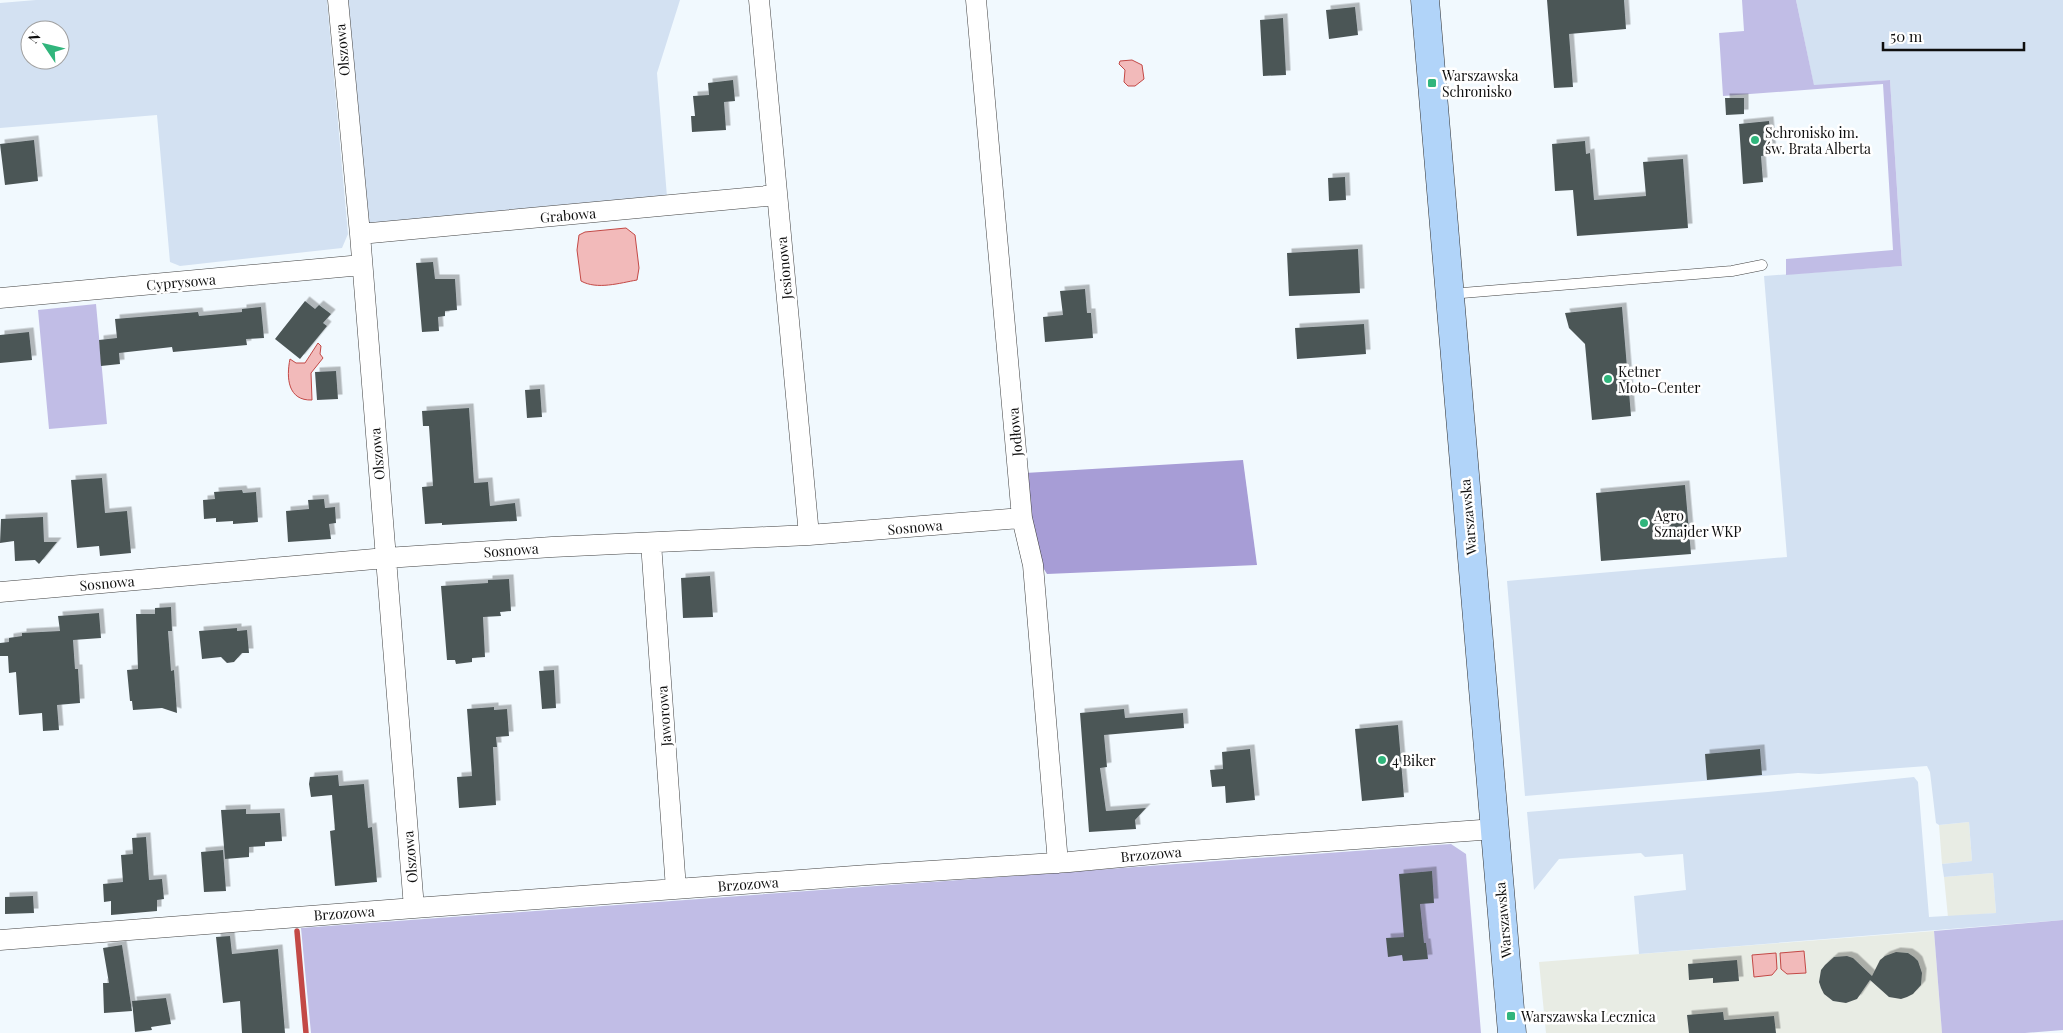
<svg xmlns="http://www.w3.org/2000/svg" width="2063" height="1033" viewBox="0 0 2063 1033" font-family="'Playfair Display',serif">
<defs>
<filter id="shadow"><feDropShadow dx="4.5" dy="-4.5" stdDeviation="0" flood-color="#0004"/></filter>
</defs>
<rect width="100%" height="100%" fill="#f1f9fe"/>
<path fill="#e8ece4" d="M 1969,822 L 1972,861 L 1942,864 L 1939,825 Z
M 1993,873 L 1996,913 L 1948,917 L 1944,877 Z
M 1934,931 L 1942,1033 L 1546,1033 L 1539,962 Z"/>
<path fill="#d3e1f2" fill-rule="evenodd" d="M 36,0 L 327,0 L 348,234 L 342,248 L 180,266 L 170,262 L 157,115 L 0,128 L 0,3 ZM 30,30 L 60,30 L 60,60 L 30,60 Z
M 340,0 L 680,0 L 657,73 L 667,197 L 361,227 Z
M 1796,0 L 2063,0 L 2063,920 L 1639,954 L 1634,896 L 1686,890 L 1683,854 L 1645,857 L 1641,853 L 1559,859 L 1534,890 L 1527,812 L 1768,792 L 1914,777 L 1918,782 L 1929,917 L 1996,913 L 1993,873 L 1944,877 L 1942,864 L 1972,861 L 1969,822 L 1939,825 L 1936,823 L 1930,772 L 1927,766 L 1819,774 L 1798,773 L 1525,796 L 1507,581 L 1787,557 L 1764,276 L 1902,266 L 1890,80 L 1814,86 Z"/>
<path fill="#c1bde6" d="M 1742,0 L 1796,0 L 1814,85 L 1890,80 L 1902,266 L 1786,275 L 1786,259 L 1893,250 L 1883,84 L 1723,96 L 1719,33 L 1744,31 Z
M 96,304 L 107,424 L 49,429 L 38,310 Z
M 1451,844 L 1466,854 L 1481,1033 L 311,1033 L 301,928 Z
M 2063,920 L 2063,1030 L 2025,1033 L 1942,1033 L 1934,931 Z"/>
<path fill="#a79dd6" d="M 1243,460 L 1257,565 L 1047,574 L 1035,555 L 1025,473 Z"/>
<path fill="#f2baba" stroke="#c34946" d="M 1132,60 L 1142,65 L 1144,79 L 1135,86 L 1128,86 L 1124,82 L 1125,70 L 1119,64 L 1120,61 Z
M 626,228 L 635,235 L 639,268 L 637,280 C 620,283 597,290 581,281 L 577,250 L 579,235 L 585,232 Z
M 318,343 L 321,346 L 320,354 L 323,358 L 311,373 L 312,400 C 288,401 286,378 290,359 L 296,363 L 305,363 Z
M 1804,951 L 1806,973 L 1787,974 L 1781,969 L 1780,953 Z
M 1776,953 L 1777,969 L 1772,975 L 1754,977 L 1752,955 Z"/>
<g fill="none" stroke-linecap="round" stroke-linejoin="round">
<path stroke="#c34946" stroke-width="5.5" d="M 297,931 L 306,1033"/>
</g>
<path fill="#4c5657" filter="url(#shadow)" d="M 1547,0 L 1624,0 L 1626,29 L 1569,34 L 1573,87 L 1554,88 Z
M 1355,7 L 1358,35 L 1329,39 L 1326,10 Z
M 1283,18 L 1286,75 L 1263,76 L 1260,20 Z
M 733,80 L 735,101 L 724,102 L 726,130 L 692,132 L 691,116 L 695,116 L 693,96 L 709,95 L 708,83 Z
M 1725,98 L 1744,98 L 1744,114 L 1726,115 Z
M 1769,121 L 1772,155 L 1761,156 L 1763,182 L 1743,184 L 1739,124 Z
M 34,140 L 38,181 L 5,185 L 0,144 Z
M 1585,141 L 1586,154 L 1590,153 L 1594,200 L 1646,196 L 1643,162 L 1683,159 L 1688,228 L 1577,236 L 1573,190 L 1555,191 L 1552,144 Z
M 1345,177 L 1346,200 L 1329,201 L 1328,178 Z
M 1358,249 L 1360,293 L 1289,296 L 1287,253 Z
M 433,262 L 435,279 L 455,279 L 457,310 L 445,311 L 445,316 L 438,317 L 439,331 L 422,332 L 416,263 Z
M 1085,289 L 1087,313 L 1091,313 L 1093,338 L 1045,342 L 1043,317 L 1063,315 L 1060,291 Z
M 305,301 L 315,309 L 319,305 L 331,314 L 323,323 L 327,326 L 300,359 L 275,339 Z
M 261,307 L 264,338 L 246,339 L 247,345 L 173,352 L 172,347 L 119,353 L 120,364 L 101,366 L 99,340 L 117,338 L 115,319 L 198,312 L 199,316 L 242,312 L 242,309 Z
M 1622,307 L 1631,416 L 1592,420 L 1585,344 L 1569,328 L 1565,313 Z
M 1364,324 L 1366,354 L 1297,359 L 1295,328 Z
M 29,332 L 32,360 L 0,363 L 0,335 Z
M 336,371 L 338,399 L 317,400 L 315,372 Z
M 540,389 L 542,417 L 527,418 L 525,390 Z
M 469,408 L 474,483 L 488,482 L 490,506 L 515,503 L 517,521 L 442,525 L 442,523 L 425,524 L 422,487 L 433,486 L 429,426 L 423,426 L 422,411 Z
M 102,478 L 105,513 L 127,511 L 131,553 L 100,556 L 99,546 L 77,548 L 71,480 Z
M 1685,485 L 1691,554 L 1601,561 L 1596,493 Z
M 242,490 L 243,493 L 256,492 L 258,522 L 233,524 L 233,521 L 216,522 L 216,518 L 204,519 L 203,500 L 215,499 L 214,492 Z
M 324,499 L 325,508 L 335,507 L 336,523 L 329,524 L 331,539 L 288,542 L 286,511 L 309,509 L 308,500 Z
M 43,517 L 44,542 L 57,542 L 39,564 L 35,560 L 15,561 L 14,541 L 0,543 L 1,519 Z
M 710,576 L 713,617 L 683,618 L 681,578 Z
M 509,579 L 511,611 L 500,612 L 501,616 L 483,617 L 485,657 L 472,658 L 472,662 L 456,664 L 455,660 L 447,660 L 441,586 L 488,583 L 488,580 Z
M 171,607 L 172,631 L 168,631 L 171,671 L 174,670 L 177,713 L 162,708 L 133,710 L 132,701 L 130,701 L 127,670 L 138,669 L 136,614 L 155,614 L 155,608 Z
M 99,613 L 101,638 L 73,640 L 75,669 L 78,669 L 80,703 L 57,705 L 59,730 L 43,731 L 42,713 L 19,715 L 16,672 L 9,673 L 8,656 L 0,656 L 0,643 L 9,642 L 9,638 L 22,636 L 22,633 L 60,631 L 58,616 Z
M 237,628 L 237,631 L 247,630 L 249,653 L 242,653 L 234,662 L 227,663 L 221,657 L 202,659 L 199,631 Z
M 554,670 L 556,708 L 542,709 L 539,671 Z
M 494,707 L 494,710 L 507,709 L 509,736 L 496,737 L 497,747 L 493,747 L 496,805 L 459,808 L 457,777 L 472,776 L 467,709 Z
M 1124,709 L 1125,718 L 1183,713 L 1184,728 L 1104,735 L 1107,767 L 1100,768 L 1106,811 L 1146,808 L 1135,820 L 1136,829 L 1089,832 L 1080,713 Z
M 1398,725 L 1404,797 L 1362,801 L 1355,729 Z
M 1250,749 L 1255,800 L 1226,803 L 1225,786 L 1212,787 L 1210,770 L 1223,769 L 1222,752 Z
M 1760,749 L 1762,775 L 1707,780 L 1705,754 Z
M 338,775 L 339,786 L 364,784 L 368,828 L 372,827 L 377,882 L 335,886 L 330,831 L 335,830 L 332,795 L 311,797 L 309,784 L 310,777 Z
M 246,809 L 246,814 L 280,813 L 282,841 L 265,842 L 265,846 L 249,847 L 249,857 L 225,859 L 221,810 Z
M 146,837 L 149,880 L 162,879 L 164,899 L 157,900 L 157,911 L 111,915 L 111,901 L 104,902 L 103,884 L 123,882 L 121,855 L 133,854 L 132,838 Z
M 223,850 L 226,891 L 204,892 L 201,852 Z
M 1432,871 L 1434,903 L 1420,904 L 1424,943 L 1426,943 L 1428,959 L 1403,961 L 1402,955 L 1388,957 L 1386,938 L 1404,937 L 1399,874 Z
M 33,896 L 34,913 L 5,914 L 5,897 Z
M 230,936 L 232,954 L 278,949 L 285,1033 L 242,1033 L 240,1001 L 223,1003 L 216,937 Z
M 122,945 L 132,1011 L 104,1013 L 103,983 L 109,983 L 103,948 Z
M 1896,952 L 1908,953 L 1914,957 L 1918,961 L 1922,973 L 1921,985 L 1913,994 L 1907,997 L 1901,999 L 1889,997 L 1870,980 L 1857,999 L 1846,1003 L 1833,1001 L 1824,994 L 1821,988 L 1819,982 L 1821,970 L 1825,965 L 1834,957 L 1847,956 L 1853,958 L 1872,976 L 1880,960 L 1885,956 Z
M 1737,960 L 1739,981 L 1713,983 L 1713,978 L 1689,980 L 1688,964 Z
M 166,998 L 171,1024 L 151,1027 L 152,1030 L 135,1032 L 132,1001 Z
M 1723,1012 L 1724,1020 L 1774,1016 L 1776,1033 L 1689,1033 L 1687,1015 Z"/>
<g fill="none" stroke-linecap="round" stroke-linejoin="round">
<g stroke="#424242" stroke-width="11">
<path id="lane" d="M 1450,294 L 1732,271 L 1762,265"/>
</g>
<g stroke="#424242" stroke-width="21">
<path id="street" d="M 338,0 L 360,234 L 414,908
M 759,0 L 809,535
M 976,0 L 1022,518 L 1033,565 L 1058,863
M 360,234 L 777,195
M 0,298 L 362,265
M 651,543 L 676,889
M 0,592 L 386,558 L 552,547 L 809,535 L 1022,518
M 0,940 L 414,908 L 868,875 L 1069,862 L 1175,852 L 1495,829"/>
</g>
<g stroke="#313131" stroke-width="29">
<path id="secondary" d="M 1425,0 L 1512,1033"/>
</g>
<use href="#lane" stroke="#fff" stroke-width="10"/>
<use href="#street" stroke="#fff" stroke-width="20"/>
<use href="#secondary" stroke="#b1d4f9" stroke-width="28"/>
</g>
<g fill="#31b57c" stroke="#fff" stroke-width="2">
<rect x="1427" y="78" width="10" height="10" rx="2.5"/>
<circle cx="1755" cy="140" r="5"/>
<circle cx="1608" cy="379" r="5"/>
<circle cx="1644" cy="523" r="5"/>
<circle cx="1382" cy="760" r="5"/>
<rect x="1506" y="1011" width="10" height="10" rx="2.5"/>
</g>
<g text-anchor="middle" dominant-baseline="central" stroke-width="5" stroke-linejoin="round" paint-order="stroke">
<g font-size="14" fill="#0f0f0f" stroke="#fff">
<text transform="translate(342 50) rotate(-95)">Olszowa</text>
<text transform="translate(568 215) rotate(-5)">Grabowa</text>
<text transform="translate(784 268) rotate(-95)">Jesionowa</text>
<text transform="translate(181 282) rotate(-5)">Cyprysowa</text>
<text transform="translate(1015 432) rotate(-95)">Jodłowa</text>
<text transform="translate(377 454) rotate(-95)">Olszowa</text>
<text transform="translate(1468 517) rotate(-95)">Warszawska</text>
<text transform="translate(915 527) rotate(-5)">Sosnowa</text>
<text transform="translate(511 550) rotate(-4)">Sosnowa</text>
<text transform="translate(107 583) rotate(-5)">Sosnowa</text>
<text transform="translate(664 716) rotate(-94)">Jaworowa</text>
<text transform="translate(1151 854) rotate(-5)">Brzozowa</text>
<text transform="translate(410 857) rotate(-95)">Olszowa</text>
<text transform="translate(748 884) rotate(-4)">Brzozowa</text>
<text transform="translate(344 913) rotate(-4)">Brzozowa</text>
<text transform="translate(1503 920) rotate(-95)">Warszawska</text>
</g>
<g font-size="14" fill="#0f0f0f" stroke="#fff" text-anchor="start">
<text x="1442" y="75">Warszawska<tspan x="1442" dy="16">Schronisko</tspan></text>
<text x="1765" y="132">Schronisko im.<tspan x="1765" dy="16">św. Brata Alberta</tspan></text>
<text x="1618" y="371">Ketner<tspan x="1618" dy="16">Moto-Center</tspan></text>
<text x="1654" y="515">Agro<tspan x="1654" dy="16">Sznajder WKP</tspan></text>
<text x="1392" y="760">4 Biker</text>
<text x="1521" y="1016">Warszawska Lecznica</text>
</g>
</g>
<g transform="translate(45 45) rotate(305)"><circle r="24" fill="#ffffff" stroke="#9f9f9f"/>
<path d="M0-4L9 19L0 12L-9 19Z" fill="#31b57c"/>
<text y="-8" font-size="14" font-weight="bold" text-anchor="middle" fill="#0f0f0f">N</text>
</g>
<path d="M1883 42v8h141v-8" fill="none" stroke="#0f0f0f" stroke-width="2.5"/>
<text x="1890" y="42" font-size="15" fill="#0f0f0f" stroke="#ffffff" stroke-width="4" paint-order="stroke">50 m</text>
</svg>
